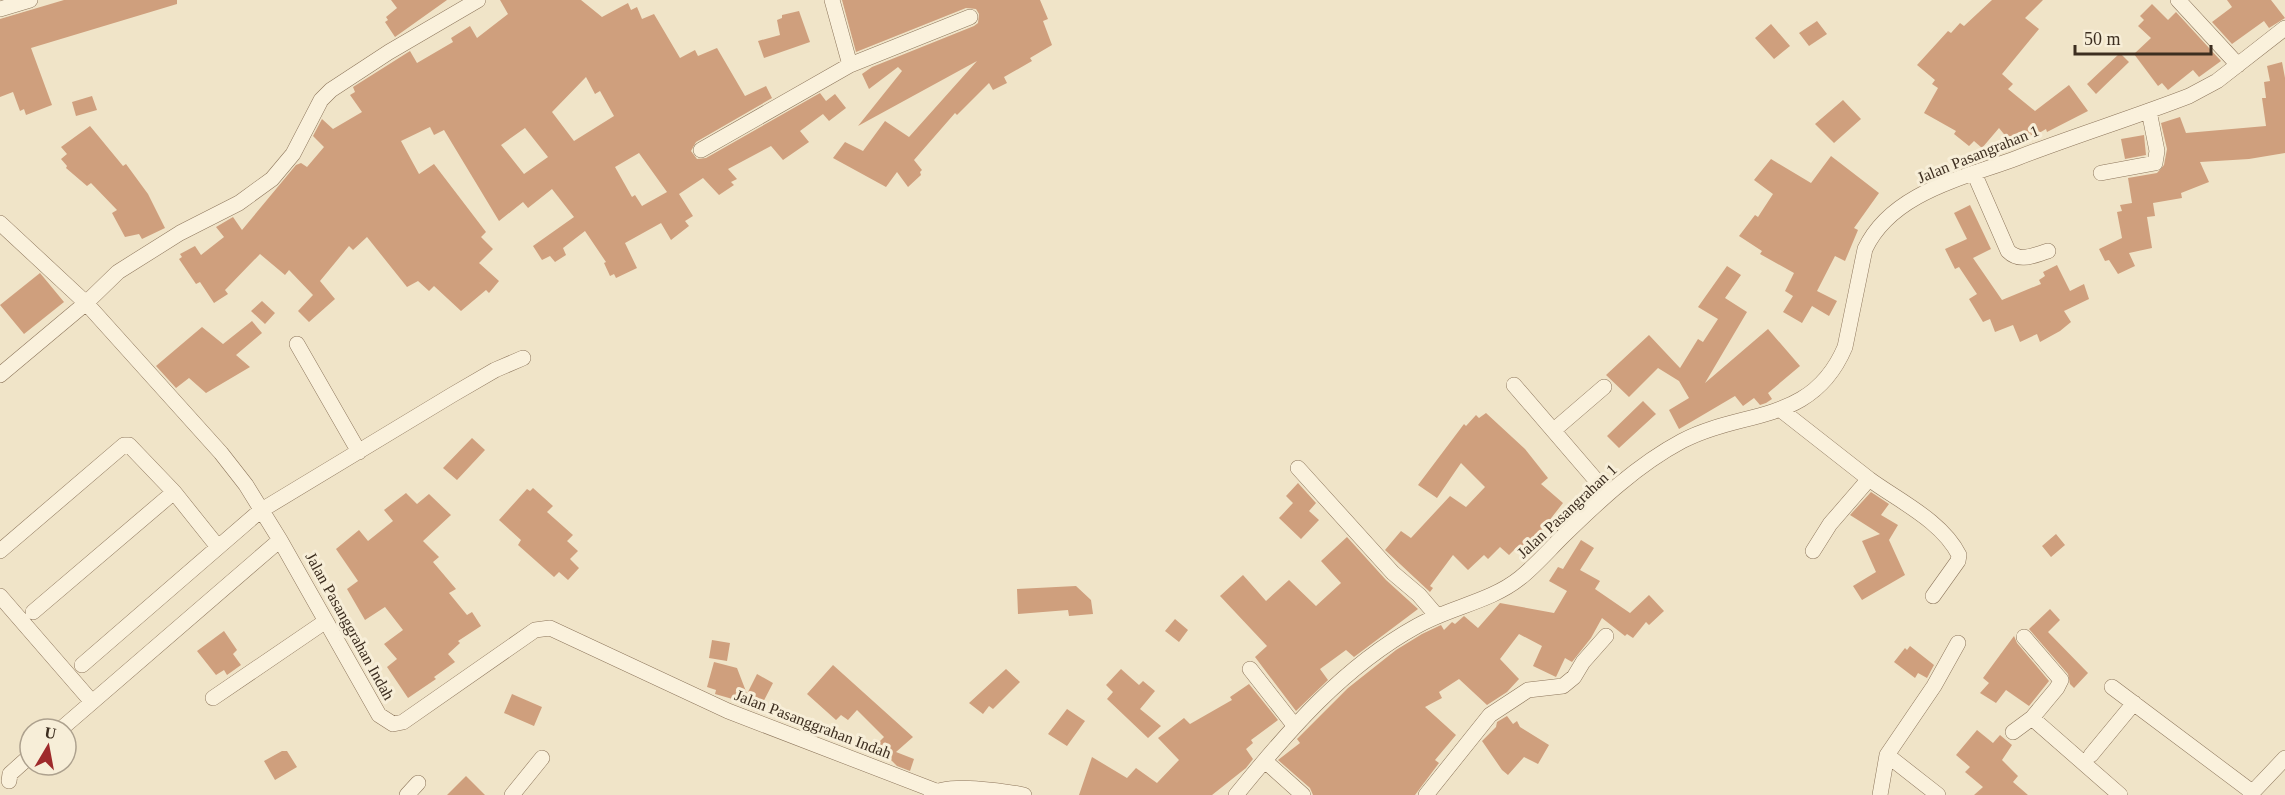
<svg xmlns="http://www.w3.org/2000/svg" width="2285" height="795" viewBox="0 0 2285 795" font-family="Georgia,serif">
<rect width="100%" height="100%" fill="#f0e4c8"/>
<path fill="#cf9f7d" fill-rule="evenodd" d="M 64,0 L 177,0 L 177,4 L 31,48 L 52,105 L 26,115 L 24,109 L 20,111 L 13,92 L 0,97 L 0,19 Z
M 391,0 L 447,0 L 395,37 L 385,22 L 388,20 L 386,17 L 397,8 Z
M 500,0 L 581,0 L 602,17 L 628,3 L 631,10 L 637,7 L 642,19 L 654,14 L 680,58 L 695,50 L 698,56 L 717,48 L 745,96 L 766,86 L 772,98 L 696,142 L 691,151 L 697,159 L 706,158 L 820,93 L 826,101 L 835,94 L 846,108 L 829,121 L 823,114 L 800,131 L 809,142 L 783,160 L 771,146 L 728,169 L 737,179 L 731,182 L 734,185 L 719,195 L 703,178 L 679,194 L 693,216 L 685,221 L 689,226 L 671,240 L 661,223 L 625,243 L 637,268 L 616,278 L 614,274 L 610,276 L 604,263 L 606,262 L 585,231 L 563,248 L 566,255 L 555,262 L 550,256 L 542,260 L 533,246 L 574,217 L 552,189 L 528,208 L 523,202 L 499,221 L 444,130 L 434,135 L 430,127 L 401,141 L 419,174 L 434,164 L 486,232 L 481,237 L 493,249 L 479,263 L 499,281 L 489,293 L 486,290 L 461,311 L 434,286 L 429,291 L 418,281 L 407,287 L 367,237 L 353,250 L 349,246 L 320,281 L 335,299 L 309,322 L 298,311 L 313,295 L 289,270 L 285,275 L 260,254 L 225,290 L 228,294 L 214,303 L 200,282 L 196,284 L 179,259 L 182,257 L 180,254 L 195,246 L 201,255 L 224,237 L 216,227 L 233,217 L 242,230 L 296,165 L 301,163 L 307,167 L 324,147 L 313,136 L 322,119 L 333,129 L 362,112 L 350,95 L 355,92 L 353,87 L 410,51 L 417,63 L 453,42 L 451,38 L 470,26 L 477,38 L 508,14 ZM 586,77 L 595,94 L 600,91 L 614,116 L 574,141 L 552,112 ZM 525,128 L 548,157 L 524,174 L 501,145 ZM 639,153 L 667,192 L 642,206 L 635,195 L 632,197 L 615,167 Z
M 842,0 L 1040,0 L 1048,19 L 1043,21 L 1052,45 L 1030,58 L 1032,61 L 1004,77 L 1007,83 L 993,90 L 989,83 L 957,115 L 955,113 L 914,160 L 922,170 L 920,172 L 921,175 L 908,187 L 897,172 L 886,187 L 833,158 L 845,142 L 863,151 L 885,121 L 909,137 L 977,61 L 858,126 L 902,71 L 898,67 L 869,89 L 862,74 L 872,67 L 974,26 L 978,23 L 979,14 L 976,9 L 966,8 L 856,52 Z
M 1992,0 L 2043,0 L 2025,18 L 2039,29 L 2002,74 L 2013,84 L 2008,89 L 2035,111 L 2069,85 L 2088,111 L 2047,132 L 2046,129 L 2032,137 L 2030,133 L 2012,144 L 1999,128 L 1982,148 L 1974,141 L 1969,146 L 1954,134 L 1956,131 L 1924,113 L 1938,88 L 1932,84 L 1935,80 L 1917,65 L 1948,31 L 1951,33 L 1960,23 L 1964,26 Z
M 2227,0 L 2271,0 L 2285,18 L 2269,28 L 2264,21 L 2232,44 L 2212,22 L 2232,7 Z
M 2152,4 L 2168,20 L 2176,12 L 2221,61 L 2199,77 L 2193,70 L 2168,90 L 2162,83 L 2158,86 L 2134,54 L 2151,38 L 2138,26 L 2144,20 L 2140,16 Z
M 799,11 L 810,42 L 764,58 L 758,41 L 780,35 L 777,20 L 782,18 L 782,15 Z
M 1817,21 L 1827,34 L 1809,46 L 1799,33 Z
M 1771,24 L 1790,46 L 1774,59 L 1755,38 Z
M 2120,53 L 2129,62 L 2096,94 L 2087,84 Z
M 2282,62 L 2285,78 L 2285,153 L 2249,159 L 2200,162 L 2209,182 L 2181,193 L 2182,198 L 2153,203 L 2155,216 L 2147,217 L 2152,248 L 2129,253 L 2135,266 L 2118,274 L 2109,260 L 2105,261 L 2099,249 L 2122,238 L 2117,212 L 2122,211 L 2120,205 L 2132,203 L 2128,178 L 2157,173 L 2164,165 L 2167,149 L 2161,123 L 2180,117 L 2186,133 L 2266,126 L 2262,98 L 2266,98 L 2264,82 L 2270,81 L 2267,66 Z
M 92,96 L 97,110 L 76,116 L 72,102 Z
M 1843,100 L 1861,119 L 1834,143 L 1815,124 Z
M 90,126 L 123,166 L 126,164 L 148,194 L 165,228 L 142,239 L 139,234 L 125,237 L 112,213 L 117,210 L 91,183 L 87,186 L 66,168 L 67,166 L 61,159 L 67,154 L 61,147 Z
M 2144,135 L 2146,155 L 2125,159 L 2121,139 Z
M 1831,156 L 1879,193 L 1854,228 L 1858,230 L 1845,261 L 1835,256 L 1817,291 L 1837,301 L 1829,316 L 1812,306 L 1802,323 L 1783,312 L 1793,296 L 1785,291 L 1794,273 L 1760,254 L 1762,251 L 1739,236 L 1755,215 L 1758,217 L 1773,194 L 1754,180 L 1771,159 L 1811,183 Z
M 1970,205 L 1991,249 L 1973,258 L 2002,300 L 2041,284 L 2039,280 L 2045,276 L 2043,272 L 2057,265 L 2070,291 L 2084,284 L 2089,299 L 2064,311 L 2071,322 L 2060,331 L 2040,342 L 2037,334 L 2020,342 L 2013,325 L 1995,332 L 1990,319 L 1983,322 L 1969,299 L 1977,294 L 1959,267 L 1955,269 L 1945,249 L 1967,239 L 1954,213 Z
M 1727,266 L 1741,275 L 1725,298 L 1747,312 L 1705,383 L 1768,329 L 1800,366 L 1768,393 L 1772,399 L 1766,403 L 1760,405 L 1754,398 L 1743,406 L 1735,396 L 1679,429 L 1669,410 L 1689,398 L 1679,381 L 1658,368 L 1629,397 L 1606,375 L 1649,335 L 1680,368 L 1698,339 L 1703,342 L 1718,319 L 1698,307 Z
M 40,273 L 64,302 L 24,334 L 0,305 Z
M 262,301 L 275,313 L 265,324 L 251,311 Z
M 252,321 L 262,333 L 236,355 L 250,367 L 206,393 L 189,378 L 176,388 L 156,366 L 202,327 L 223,344 Z
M 1643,401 L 1656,414 L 1619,448 L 1607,436 Z
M 1486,413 L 1525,449 L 1548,478 L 1541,484 L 1563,503 L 1523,554 L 1516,548 L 1509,555 L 1500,547 L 1488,559 L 1484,555 L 1468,570 L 1453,555 L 1430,586 L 1433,588 L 1430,592 L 1385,550 L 1401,531 L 1411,538 L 1450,496 L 1466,507 L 1485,487 L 1461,463 L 1437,498 L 1418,485 L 1464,424 L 1466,426 L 1476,415 L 1479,418 Z
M 472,438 L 485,450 L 457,480 L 443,468 Z
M 1298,483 L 1316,503 L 1309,511 L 1319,520 L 1301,539 L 1279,518 L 1293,503 L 1286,496 Z
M 533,488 L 553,506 L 547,512 L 573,535 L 567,541 L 578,551 L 570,559 L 579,568 L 568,580 L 559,572 L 554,577 L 518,545 L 521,540 L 499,520 L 527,489 L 530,491 Z
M 1871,492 L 1889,504 L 1881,515 L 1898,525 L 1889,540 L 1905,575 L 1862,600 L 1853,586 L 1876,572 L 1862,541 L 1880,534 L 1850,515 Z
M 406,493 L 417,504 L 429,494 L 451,515 L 423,541 L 439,557 L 433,562 L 456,589 L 449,593 L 467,615 L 472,612 L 481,626 L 458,641 L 460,643 L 448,654 L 455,662 L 434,677 L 436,679 L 408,698 L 387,667 L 397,659 L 384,644 L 403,630 L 385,607 L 365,620 L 347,589 L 358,581 L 336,549 L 359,530 L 368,541 L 393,521 L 384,510 Z
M 2056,534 L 2065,545 L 2051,557 L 2042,546 Z
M 1347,537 L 1386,580 L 1418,609 L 1354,657 L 1346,650 L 1320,669 L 1328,680 L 1296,711 L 1255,657 L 1267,646 L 1220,596 L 1243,575 L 1266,601 L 1289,580 L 1316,606 L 1341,583 L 1321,561 Z
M 1581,540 L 1594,548 L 1580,570 L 1600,581 L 1595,589 L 1630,613 L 1649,595 L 1664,611 L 1649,625 L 1646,622 L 1633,638 L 1627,634 L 1625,636 L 1602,618 L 1591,638 L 1572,662 L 1565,658 L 1556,677 L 1533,666 L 1542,646 L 1519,634 L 1500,659 L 1519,679 L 1507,692 L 1487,705 L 1459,679 L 1439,692 L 1442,698 L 1425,707 L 1456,735 L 1435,760 L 1439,763 L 1415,795 L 1313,795 L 1310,788 L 1278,760 L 1300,743 L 1297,739 L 1348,688 L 1396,650 L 1422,634 L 1441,625 L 1444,630 L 1452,622 L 1455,624 L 1464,616 L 1478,628 L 1500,603 L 1554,613 L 1567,591 L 1549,581 L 1558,567 L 1563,569 Z
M 1076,586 L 1091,600 L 1093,614 L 1069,616 L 1068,610 L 1018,614 L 1017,589 Z
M 2050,609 L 2060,620 L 2048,632 L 2088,673 L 2074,688 L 2070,684 L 2068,674 L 2029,629 Z
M 1175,619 L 1188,630 L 1179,642 L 1165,631 Z
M 224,631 L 237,650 L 233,654 L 241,665 L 227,675 L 224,670 L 216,675 L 197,651 Z
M 2014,636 L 2017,643 L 2049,681 L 2029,706 L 2006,690 L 1996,703 L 1980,693 L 1989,683 L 1983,678 Z
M 712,640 L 730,643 L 727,661 L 709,658 Z
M 1910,646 L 1934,665 L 1927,678 L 1918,673 L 1915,678 L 1894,662 L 1905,648 L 1907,650 Z
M 714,662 L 737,668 L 747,694 L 757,674 L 773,683 L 758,712 L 741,705 L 743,702 L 715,694 L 716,690 L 707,687 Z
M 833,665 L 913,737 L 896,752 L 914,759 L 910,771 L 897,766 L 876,745 L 884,737 L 857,710 L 848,720 L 841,715 L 836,720 L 807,694 Z
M 1006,669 L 1020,682 L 993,709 L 989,706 L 983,714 L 969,703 Z
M 1121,669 L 1139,685 L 1143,681 L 1155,691 L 1140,709 L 1161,726 L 1148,738 L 1107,699 L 1113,692 L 1106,685 Z
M 1249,684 L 1278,720 L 1251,740 L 1253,743 L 1246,749 L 1253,759 L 1246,768 L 1212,795 L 1079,795 L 1092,757 L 1127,778 L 1136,768 L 1157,783 L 1179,760 L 1158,738 L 1184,718 L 1190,724 L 1232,700 L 1230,697 Z
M 512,694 L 542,707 L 534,726 L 504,713 Z
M 1067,709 L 1085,721 L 1067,746 L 1048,734 Z
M 1507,716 L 1513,724 L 1517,721 L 1520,727 L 1549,745 L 1538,764 L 1524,757 L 1508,775 L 1502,770 L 1482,741 L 1496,727 L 1497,722 Z
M 1977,730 L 1993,743 L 2000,735 L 2012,745 L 2002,760 L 2018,776 L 2013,782 L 2028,795 L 1974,795 L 1983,787 L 1965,772 L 1970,767 L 1956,755 Z
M 282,751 L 287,751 L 297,767 L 275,780 L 264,761 Z
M 466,776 L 485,795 L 447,795 Z"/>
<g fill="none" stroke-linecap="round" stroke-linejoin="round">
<g stroke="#8d765c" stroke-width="16">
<path id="street" d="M 832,0 L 850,65 L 970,17
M 2178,0 L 2238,65
M 0,9 L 30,0
M 701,150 L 850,65
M 1974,173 L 2008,251 C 2020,263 2034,255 2048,251
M 2101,173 L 2155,163 L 2157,151 L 2149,111
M 0,223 L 86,303 L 221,453 L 246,485 L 280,540 L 379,715 L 393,724 L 403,722 L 535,630 L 550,628 L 728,711 L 936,791
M 297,344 L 359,452
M 0,375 L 86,303 L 118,272 L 180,233 L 239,203 L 272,179 L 293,154 L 321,100 L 331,90 L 389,52 L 478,0
M 1514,385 L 1607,493
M 1781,410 L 1869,479 L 1830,524 L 1813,551
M 1554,430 L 1604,387
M 1298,468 L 1393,573 L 1419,595 L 1437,616
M 1869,479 C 1899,501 1942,521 1959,555 L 1958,561 L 1933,596
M 0,551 L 124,445 L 129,445 L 174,492 L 218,547
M 0,596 L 92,702
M 33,612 L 174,492
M 2024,637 L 2061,680 L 2057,688 L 2032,718
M 82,665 L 260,511 L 452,395 L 495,370 L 523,358
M 1250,669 L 1294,725
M 2112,687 L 2252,792
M 213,698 L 326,621
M 61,729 L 280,540
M 2013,732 L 2032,718 L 2120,795
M 1887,755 L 1938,795
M 2091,755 L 2134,703
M 1265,761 L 1303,795
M 9,781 L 10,774 L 30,756
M 407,795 L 418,783
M 512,795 L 542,758
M 931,795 C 945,782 1005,791 1024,795
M 1236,795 C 1289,730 1343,667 1417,626 C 1450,607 1490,602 1520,578 C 1535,566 1548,551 1562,537 C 1599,501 1637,465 1682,441 C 1743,409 1812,425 1845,347 L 1865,249 C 1892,192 1964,178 2017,158 C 2074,136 2132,118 2189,96 L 2217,81 L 2285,28
M 1426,795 L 1490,715 L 1528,690 L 1563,686 L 1574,677 L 1583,662 L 1606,636
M 1880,795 L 1887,755 L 1934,686 L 1958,643
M 2250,795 L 2285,758"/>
</g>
<use href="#street" stroke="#faf1dc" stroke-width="15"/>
</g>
<g text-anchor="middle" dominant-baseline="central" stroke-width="6" stroke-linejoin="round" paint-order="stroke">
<g font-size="16" fill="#3d2e20" stroke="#f7eed8">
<text transform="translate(1978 154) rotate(-22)">Jalan Pasangrahan 1</text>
<text transform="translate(1567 511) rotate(-43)">Jalan Pasangrahan 1</text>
<text transform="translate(350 626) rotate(61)">Jalan Pasanggrahan Indah</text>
<text transform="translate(813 724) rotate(21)">Jalan Pasanggrahan Indah</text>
</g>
</g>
<g transform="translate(48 747) rotate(10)"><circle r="28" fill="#f7eed8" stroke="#ada18e" stroke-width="1.5"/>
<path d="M0-4.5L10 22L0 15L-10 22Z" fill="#9e2a2b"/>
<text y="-9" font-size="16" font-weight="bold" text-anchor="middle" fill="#3d2e20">U</text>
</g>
<path d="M2075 45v9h136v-9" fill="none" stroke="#3d2e20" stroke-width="3"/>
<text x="2084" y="45" font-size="18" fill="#3d2e20" stroke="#f7eed8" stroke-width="4.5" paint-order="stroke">50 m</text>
</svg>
